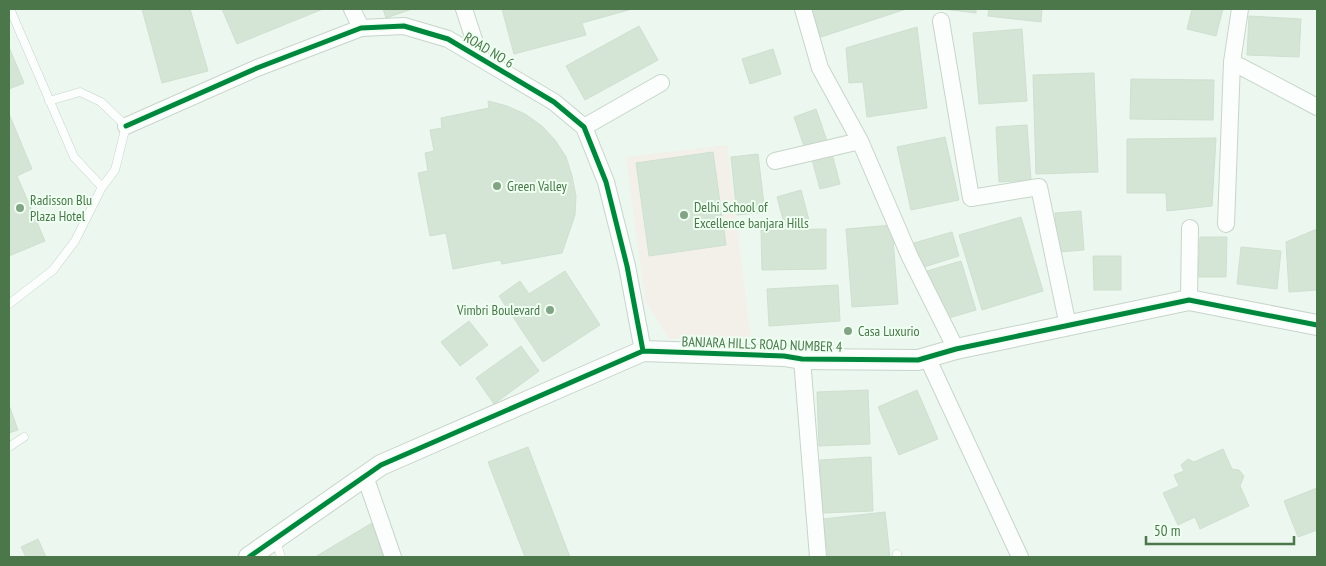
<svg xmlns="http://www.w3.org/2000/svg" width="1326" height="566" viewBox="0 0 1326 566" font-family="'PT Sans Narrow',sans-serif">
<rect width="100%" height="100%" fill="#ecf7ef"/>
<path fill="#f3f0e9" d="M 727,145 L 751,337 L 669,339 L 645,300 L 626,157 Z"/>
<path fill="#d4e4d5" stroke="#cee0d0" d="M 142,9 L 190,9 L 208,71 L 162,83 Z
M 222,9 L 323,9 L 237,44 Z
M 383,9 L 412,9 L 386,18 Z
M 502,9 L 632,9 L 582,23 L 586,35 L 514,54 Z
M 811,9 L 906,9 L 821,37 Z
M 943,9 L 976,9 L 976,13 Z
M 989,9 L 1042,9 L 1041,22 L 988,16 Z
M 1192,9 L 1223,9 L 1216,36 L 1187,29 Z
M 1249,16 L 1301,19 L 1299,57 L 1247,55 Z
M 639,26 L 658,60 L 585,100 L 566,66 Z
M 917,27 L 927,108 L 867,117 L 863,82 L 849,83 L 846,48 Z
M 1022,29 L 1027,101 L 979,104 L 973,33 Z
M 9,47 L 24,83 L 9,89 Z
M 773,49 L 781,74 L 750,84 L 742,59 Z
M 1094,73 L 1098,172 L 1036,174 L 1033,75 Z
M 1131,79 L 1214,80 L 1213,120 L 1130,119 Z
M 488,101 L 507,106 L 525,114 L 542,126 L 555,140 L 566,157 L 572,176 L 576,196 L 575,215 L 562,253 L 502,264 L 500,260 L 453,269 L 446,233 L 430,236 L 418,173 L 428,171 L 425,153 L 434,151 L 430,130 L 442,128 L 441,118 L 489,108 Z
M 816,109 L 827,141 L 805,149 L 794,117 Z
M 9,114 L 32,169 L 17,176 L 45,241 L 9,256 Z
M 1027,125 L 1031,180 L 999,182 L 996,127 Z
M 945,137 L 959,200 L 911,210 L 897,147 Z
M 1216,138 L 1212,206 L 1167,211 L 1166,193 L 1127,193 L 1127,139 Z
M 831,150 L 840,184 L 820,189 L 811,156 Z
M 713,152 L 726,245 L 649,256 L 636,163 Z
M 758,154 L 765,212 L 737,215 L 731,157 Z
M 801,190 L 809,220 L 785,227 L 777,197 Z
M 1081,211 L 1084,250 L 1058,252 L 1055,213 Z
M 1021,217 L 1043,291 L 982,310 L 959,235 Z
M 892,225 L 898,304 L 852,307 L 846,229 Z
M 826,229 L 826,269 L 762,270 L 761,230 Z
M 1317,229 L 1317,290 L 1289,292 L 1286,242 Z
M 952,232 L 959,256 L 921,268 L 914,243 Z
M 1200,237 L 1227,237 L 1226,277 L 1198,277 Z
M 1241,247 L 1281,251 L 1277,289 L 1237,284 Z
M 1093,256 L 1121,256 L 1121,290 L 1094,290 Z
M 961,261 L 976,310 L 942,320 L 927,271 Z
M 565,271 L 600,325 L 543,362 L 499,296 L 520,281 L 529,294 Z
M 838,285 L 840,321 L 769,326 L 767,289 Z
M 469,321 L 488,345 L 460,366 L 441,342 Z
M 521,346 L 539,371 L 494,404 L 476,378 Z
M 868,390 L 870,444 L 819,446 L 817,392 Z
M 917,390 L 938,439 L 899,455 L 878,407 Z
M 9,405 L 18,430 L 9,433 Z
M 528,447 L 570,557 L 525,557 L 488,462 Z
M 1223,449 L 1232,469 L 1239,470 L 1244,476 L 1240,486 L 1249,506 L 1200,529 L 1195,517 L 1178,525 L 1163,493 L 1179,486 L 1174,475 L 1184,471 L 1181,465 L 1188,459 L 1194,462 Z
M 871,457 L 873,511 L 823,513 L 820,460 Z
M 1317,488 L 1317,530 L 1298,537 L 1284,501 Z
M 885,512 L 890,557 L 828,557 L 823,519 Z
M 372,523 L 383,557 L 315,557 Z
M 38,539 L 46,557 L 26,557 L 21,547 Z"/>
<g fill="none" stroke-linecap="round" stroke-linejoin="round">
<g stroke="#c7d5c9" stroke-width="9">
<path id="service" d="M 10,9 L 74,157 L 102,187
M 9,304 L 53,270 L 75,241 L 102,187 L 115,170 L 126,126 L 101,102 L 80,92 L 49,101
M 9,447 L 24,437
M 276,541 L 281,557
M 897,554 L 897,557"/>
</g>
<g stroke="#c7d5c9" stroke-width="18">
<path id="minor" d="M 352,9 L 361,28
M 464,9 L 480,58
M 803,9 L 820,68 L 860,141
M 1240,9 L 1232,62 L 1317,107
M 941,21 L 971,198 L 1039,187 L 1068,326
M 126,126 L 257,68 L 361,28 L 404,26 L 448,39 L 554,102 L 584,127 L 606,182 L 627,266 L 643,351
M 584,127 L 661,83
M 775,161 L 860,141 L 910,257 L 956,349
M 1226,224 L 1232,62
M 1189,300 L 1190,228
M 927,357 L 1020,557
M 802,359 L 818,557
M 365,476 L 393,557"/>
</g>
<g stroke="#c7d5c9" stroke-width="22">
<path id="tertiary" d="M 249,557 L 381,465 L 643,351 L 784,356 L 802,359 L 918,360 L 956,349 L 1189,300 L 1317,325"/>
</g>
<use href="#service" stroke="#fcfefd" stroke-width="8"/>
<use href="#minor" stroke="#fcfefd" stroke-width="16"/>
<use href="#tertiary" stroke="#fcfefd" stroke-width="20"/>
<g stroke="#eefff2" stroke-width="8">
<path id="cycleway" d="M 126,126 L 257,68 L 361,28 L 404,26 L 448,39 L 554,102 L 584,127 L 606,182 L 627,266 L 643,351
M 249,557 L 381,465 L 643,351 L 784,356 L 802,359 L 918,360 L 956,349 L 1189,300 L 1317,325"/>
</g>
<use href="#cycleway" stroke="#00873e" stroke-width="5"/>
</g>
<g fill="#83a484" stroke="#eefff2" stroke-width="2">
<circle cx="497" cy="186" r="5"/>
<circle cx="20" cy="208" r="5"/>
<circle cx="684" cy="215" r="5"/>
<circle cx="550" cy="310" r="5"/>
<circle cx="848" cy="331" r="5"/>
</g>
<g text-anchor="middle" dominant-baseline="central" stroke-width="4" stroke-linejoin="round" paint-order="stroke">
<g font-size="14" fill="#4b774b" stroke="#eefff2">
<text transform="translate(489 50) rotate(31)">ROAD NO 6</text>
<text transform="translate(762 344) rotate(2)">BANJARA HILLS ROAD NUMBER 4</text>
</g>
<g font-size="14" fill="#4b774b" stroke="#eefff2" text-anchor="start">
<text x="507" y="186">Green Valley</text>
<text x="30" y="200">Radisson Blu<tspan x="30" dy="16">Plaza Hotel</tspan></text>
<text x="694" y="207">Delhi School of<tspan x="694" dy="16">Excellence banjara Hills</tspan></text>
<text x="540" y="310" text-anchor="end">Vimbri Boulevard</text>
<text x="858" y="331">Casa Luxurio</text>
</g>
</g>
<rect width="1326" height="566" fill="none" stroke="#4b774b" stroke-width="20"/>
<path d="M1146 536v8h148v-8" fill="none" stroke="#4b774b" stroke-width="2.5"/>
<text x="1154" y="536" font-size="15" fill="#4b774b" stroke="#eefff2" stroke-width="4" paint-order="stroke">50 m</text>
</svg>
